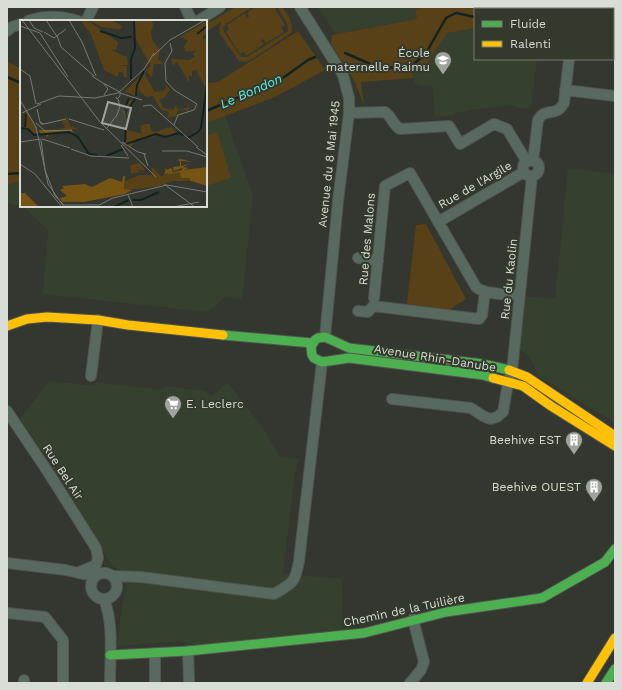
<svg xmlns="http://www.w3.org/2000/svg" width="622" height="690" viewBox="0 0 622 690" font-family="'Work Sans',sans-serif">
<rect width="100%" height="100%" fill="#333730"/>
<path fill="#36402e" d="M 318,7 L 427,7 L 415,9 L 417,19 L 336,34 Z
M 475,28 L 475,59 L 537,59 L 531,109 L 516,107 L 515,105 L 468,110 L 467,111 L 454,113 L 454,115 L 435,117 L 432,85 L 423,86 L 414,84 L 412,71 L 425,67 L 447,33 Z
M 225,115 L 253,196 L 242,299 L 225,297 L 207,312 L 43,294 L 48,230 L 26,209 L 7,203 L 7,185 L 21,181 L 21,206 L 206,206 L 206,123 Z
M 568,168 L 615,174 L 615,423 L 537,375 L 534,365 L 528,355 L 519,348 L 523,296 L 555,299 Z
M 49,381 L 95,386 L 95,382 L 163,390 L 164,386 L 206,391 L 211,396 L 228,383 L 261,425 L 280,457 L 299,459 L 295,474 L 283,573 L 342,579 L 343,630 L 198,647 L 182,641 L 118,646 L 121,610 L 127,587 L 123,571 L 113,567 L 48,460 L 20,419 Z"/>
<path fill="#594117" d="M 235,7 L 252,7 L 226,24 L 223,27 L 224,32 L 241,57 L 247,57 L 288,31 C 289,22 281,14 277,7 L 282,7 C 287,15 295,23 291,33 L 249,61 L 245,62 L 239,61 L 220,34 L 219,29 L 221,22 L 206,32 L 206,24 L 210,21 L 211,22 Z
M 255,7 L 274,7 L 285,25 L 281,27 L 284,32 L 266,43 L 263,39 L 261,40 L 264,44 L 246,56 L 244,52 L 240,54 L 226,32 L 229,29 L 227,25 L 245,13 L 247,18 L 249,17 L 247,13 Z
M 427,7 L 542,7 L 541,9 L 475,9 L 475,28 L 447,33 L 425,67 L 412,71 L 413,78 L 361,82 L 364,105 L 355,82 L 331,44 L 332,35 L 417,19 L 415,9 Z
M 298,31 L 325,70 L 275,97 L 206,123 L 206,83 L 218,82 Z
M 7,61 L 17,67 L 21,67 L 21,181 L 7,185 Z
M 217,132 L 231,178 L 206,186 L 206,136 Z
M 426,224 L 466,299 L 449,310 L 407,304 L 416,225 Z"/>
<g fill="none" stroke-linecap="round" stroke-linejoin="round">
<path stroke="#122321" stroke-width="2.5" d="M 345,53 L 382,69 L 414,64 L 426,53 L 446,18 L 456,13 L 475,17
M 7,77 L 21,83
M 206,111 L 280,80 L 308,60 L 315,57
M 7,174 L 21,173"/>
<g stroke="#51544f" stroke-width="12">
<path id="street" d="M 185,7 L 192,21
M 300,7 L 343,75 L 349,98 L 349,113 L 338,201 L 325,337
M 548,7 L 548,9
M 28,21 C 45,15 62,16 78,21
M 86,21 L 93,7
M 198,21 L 220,7
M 7,31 L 12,27 L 21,24
M 565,90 L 615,96
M 349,113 L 385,112 C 392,117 393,125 400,129 L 449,126 L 460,144 L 494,124 L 507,129 L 527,162
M523 168a8 8 0 1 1 16 0a8 8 0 1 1-16 0Z
M 533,161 L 538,120 C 539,119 540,116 542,115 C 550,109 557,116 564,103 L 569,59
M 438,222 L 524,172
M 358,258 L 378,261
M 374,298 L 385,186 L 410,173 L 476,287 C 485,295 508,294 520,295
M 358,311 L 368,312 L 373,306 L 479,319 L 482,315 L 485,292
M 91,376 L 98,320
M 392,399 L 471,408 L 483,416 L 490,419 L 497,417 L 503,412 L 508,383 L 512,371 L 532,176
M 7,411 L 48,472 L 96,548 L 98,558 L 96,565 L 79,572
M 7,563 L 66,570 L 83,574 L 96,575
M91 586a13 13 0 1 1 26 0a13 13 0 1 1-26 0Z
M 114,576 L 141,577 L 274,594 C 293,583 295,583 299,561 L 322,362
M 104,599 C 114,625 110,655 110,683
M 7,613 L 45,617 L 63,640 L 63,683
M 188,651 L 189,683
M 155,653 L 155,683
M 24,680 L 24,683
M 410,683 L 421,670 L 424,662 L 413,619"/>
</g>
<g stroke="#51544f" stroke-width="11">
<path id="fast" d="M 223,335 L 312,343
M 493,378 L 483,375 L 349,358 L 322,362 L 314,358 L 312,355 L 311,347 L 315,340 L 318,338 L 325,337 L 349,348 L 483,364 L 509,370
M 110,655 L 188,651 L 364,633 L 446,612 L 542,598 L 605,562 L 615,549
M 606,683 L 615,669"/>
</g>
<g stroke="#51544f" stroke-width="11">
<path id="slow" d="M 7,326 L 27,319 L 47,317 L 98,320 L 128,325 L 223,335
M 509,370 L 527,377 L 615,436
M 493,378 L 523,386 L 551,406 L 615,446
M 587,683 L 615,638"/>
</g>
<use href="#street" stroke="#586a5f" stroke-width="10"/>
<use href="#fast" stroke="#4caf50" stroke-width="9"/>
<use href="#slow" stroke="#ffc107" stroke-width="9"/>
</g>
<defs>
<g id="school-pin" transform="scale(0.9)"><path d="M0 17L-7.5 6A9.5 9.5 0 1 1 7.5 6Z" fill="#9ea39b" stroke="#333a2d"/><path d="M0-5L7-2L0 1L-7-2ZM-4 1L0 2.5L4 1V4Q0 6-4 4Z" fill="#fff"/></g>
<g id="supermarket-pin" transform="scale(0.9)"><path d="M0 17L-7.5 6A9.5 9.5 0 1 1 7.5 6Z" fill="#9ea39b" stroke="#333a2d"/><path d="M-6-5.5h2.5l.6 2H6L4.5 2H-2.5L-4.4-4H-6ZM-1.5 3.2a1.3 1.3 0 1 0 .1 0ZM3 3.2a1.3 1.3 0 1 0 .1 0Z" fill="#fff"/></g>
<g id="building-pin" transform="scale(0.9)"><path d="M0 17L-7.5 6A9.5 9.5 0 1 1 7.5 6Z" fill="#9ea39b" stroke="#333a2d"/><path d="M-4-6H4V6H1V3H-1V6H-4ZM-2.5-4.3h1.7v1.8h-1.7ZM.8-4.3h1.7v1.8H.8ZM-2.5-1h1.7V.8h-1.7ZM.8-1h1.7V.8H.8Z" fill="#fff"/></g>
</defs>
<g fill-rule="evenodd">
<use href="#school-pin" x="443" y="60"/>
<use href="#supermarket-pin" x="173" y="404"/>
<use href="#building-pin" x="574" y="440"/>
<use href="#building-pin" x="594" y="487"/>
</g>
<g text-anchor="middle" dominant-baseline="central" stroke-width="4" stroke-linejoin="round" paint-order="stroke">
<g font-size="12" fill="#d8ddd5" stroke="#333a2d" text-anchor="end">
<text x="430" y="53">École<tspan x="430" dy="14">maternelle Raimu</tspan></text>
<text x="186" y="404" text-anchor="start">E. Leclerc</text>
<text x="561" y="440">Beehive EST</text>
<text x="581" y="487">Beehive OUEST</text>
</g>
<g font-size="12" fill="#d8ddd5" stroke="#333a2d">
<text transform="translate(329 164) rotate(-84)">Avenue du 8 Mai 1945</text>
<text transform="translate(475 185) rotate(-30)">Rue de l'Argile</text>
<text transform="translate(367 239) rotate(-85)">Rue des Malons</text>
<text transform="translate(509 279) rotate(-84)">Rue du Kaolin</text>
<text transform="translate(435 358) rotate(9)">Avenue Rhin-Danube</text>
<text transform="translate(63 472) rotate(57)">Rue Bel Air</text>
<text transform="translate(404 610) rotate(-12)">Chemin de la Tuilière</text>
</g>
<g font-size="13" font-style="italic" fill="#5fecdf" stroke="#333a2d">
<text transform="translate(251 91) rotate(-24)">Le Bondon</text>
</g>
</g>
<g transform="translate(20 20)">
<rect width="187" height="187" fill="#333730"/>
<path d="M 60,0 L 67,0 L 98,22 L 96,30 L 91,30 L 107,37 L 108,45 L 97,45 L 107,46 L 107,57 L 104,57 L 103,52 L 99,52 L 97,57 L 84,50 L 71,14 ZM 68,0 L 92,0 L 103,7 L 100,9 L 82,7 ZM 115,0 L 131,0 L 134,5 L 131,11 L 132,20 L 140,30 L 138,39 L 144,44 L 134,44 L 132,57 L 126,51 L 125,55 L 135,72 L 145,70 L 146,65 L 150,70 L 144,78 L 139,79 L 143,87 L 150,90 L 151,87 L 153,91 L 155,85 L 158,89 L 167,88 L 169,83 L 175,87 L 169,84 L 168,92 L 164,89 L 157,91 L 157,96 L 147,98 L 149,92 L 141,90 L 133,76 L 126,77 L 119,70 L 117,77 L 105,71 L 131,46 L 115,18 ZM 185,2 L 187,3 L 187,12 L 183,17 L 183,19 L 187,19 L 185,67 L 176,50 L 172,51 L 172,56 L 169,56 L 169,63 L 159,45 L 156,42 L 153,46 L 151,39 L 169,40 L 175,37 L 173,33 L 177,31 L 165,31 L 164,26 L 168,20 L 160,17 ZM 111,76 L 109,80 L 111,81 L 116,78 L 107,90 L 109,97 L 106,98 L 103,92 L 108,78 ZM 8,91 L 18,112 L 15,115 L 4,108 L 5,94 ZM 48,97 L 50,106 L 59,109 L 24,110 L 45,108 L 42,100 L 46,100 ZM 126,104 L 130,104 L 131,110 L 135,112 L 151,107 L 156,112 L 150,116 L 137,114 L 134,117 L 116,119 L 111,127 L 103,121 L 105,119 L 106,107 L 107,110 L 122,114 L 120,106 ZM 120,143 L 125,151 L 117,149 L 120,152 L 111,154 L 110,145 ZM 133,148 L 141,156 L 146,155 L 146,152 L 160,152 L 169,158 L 171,161 L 153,161 L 135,167 L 104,170 L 105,161 L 120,155 L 133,155 L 131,149 Z" fill="#594117"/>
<path d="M 19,110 L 52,110 L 55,116 L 49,112 L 32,113 L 31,117 L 31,113 L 27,117 L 26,115 L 20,114 ZM 161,139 L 172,142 L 161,141 L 161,146 L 169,144 L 163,147 L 169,148 L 164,150 L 187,147 L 187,166 L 171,161 L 169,158 L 161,158 L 160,152 L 151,154 L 147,153 L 144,155 L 146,148 L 147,150 L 151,148 L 153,151 L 151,153 L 162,150 L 162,148 L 154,151 L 153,147 L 160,146 L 160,141 L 157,140 ZM 103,156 L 105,156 L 104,169 L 112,170 L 105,174 L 64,182 L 42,182 L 40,178 L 47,176 L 40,170 L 44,168 L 42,166 L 65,164 L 72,167 L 90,158 L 102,162 ZM 0,173 L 5,173 L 19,187 L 0,187 Z" fill="#765412"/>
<path fill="none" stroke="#122321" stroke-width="2" d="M 80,11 L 101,18 L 112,17M 177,14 L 187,6M 111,59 L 111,39 L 115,28 L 114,0M 116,76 L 117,65 L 124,51M 106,92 L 115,79M 107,98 L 105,88 L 109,78M 5,107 L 6,94M 0,108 L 8,109 L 14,115 L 49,112 L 58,117 L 69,134 L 77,135M 168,118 L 178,112 L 181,108 L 187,65M 105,122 L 106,107M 106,124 L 136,114 L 145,117 L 159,113 L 164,115M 86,136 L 103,129M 112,180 L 121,180 L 139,172M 94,187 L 109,180"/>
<path fill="none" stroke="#757972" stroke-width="1" d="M 2,0 L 80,102 L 136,157M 9,0 L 14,8 L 23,12M 26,0 L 38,18M 49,0 L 62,22 L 76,56M 0,6 L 20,13 L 48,57M 24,12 L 34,18 L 46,9M 37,16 L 41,27 L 74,56M 150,23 L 152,31 L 145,43 L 146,61 L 154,70 L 177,84 L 174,90 L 158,95 L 154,105M 133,36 L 150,20 L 185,0M 0,49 L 10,56 L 16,84M 72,56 L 86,65M 85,64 L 100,72 L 100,76 L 97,79 L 96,77M 100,73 L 122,80M 84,75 L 88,69 L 84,64M 0,80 L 16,107 L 28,164 L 44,187M 17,84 L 39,76 L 75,78 L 98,73 L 124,49 L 134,33M 123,86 L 131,85 L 178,127M 17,89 L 20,102 L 24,104 L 21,104 L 20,102M 2,93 L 21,84M 97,95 L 100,86 L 98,79M 49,99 L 84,110M 16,103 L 25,111 L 52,110M 24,104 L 46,99M 87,108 L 97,95M 22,119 L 50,128M 21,120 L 25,150M 0,122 L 21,119M 102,122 L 118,132 L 126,134M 101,125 L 108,136M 176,127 L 187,135M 51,129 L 71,136 L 109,138M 142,131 L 167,131 L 187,137M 124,134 L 128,146M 0,144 L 15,154 L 42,187M 25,150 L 35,176 L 44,185 L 79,185 L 93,178 L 147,165 L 187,172M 144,164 L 175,187M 108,175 L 113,187M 153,187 L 179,182"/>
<path fill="#9ea39b" fill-opacity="0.15" stroke="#9ea39b" stroke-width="2" d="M 88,82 L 111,88 L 106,109 L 82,103 Z"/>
<rect width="187" height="187" fill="none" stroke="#d8ddd5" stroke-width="2"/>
</g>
<rect width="622" height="690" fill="none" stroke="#d8ddd5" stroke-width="16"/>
<rect x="474" y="8" width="140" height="52" fill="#333a2d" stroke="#757b70"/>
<rect x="482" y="21" width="20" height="6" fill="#4caf50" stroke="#757b70"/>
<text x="510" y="28" font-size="12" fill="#d8ddd5">Fluide</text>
<rect x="482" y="41" width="20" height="6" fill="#ffc107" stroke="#757b70"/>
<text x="510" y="48" font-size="12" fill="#d8ddd5">Ralenti</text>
</svg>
